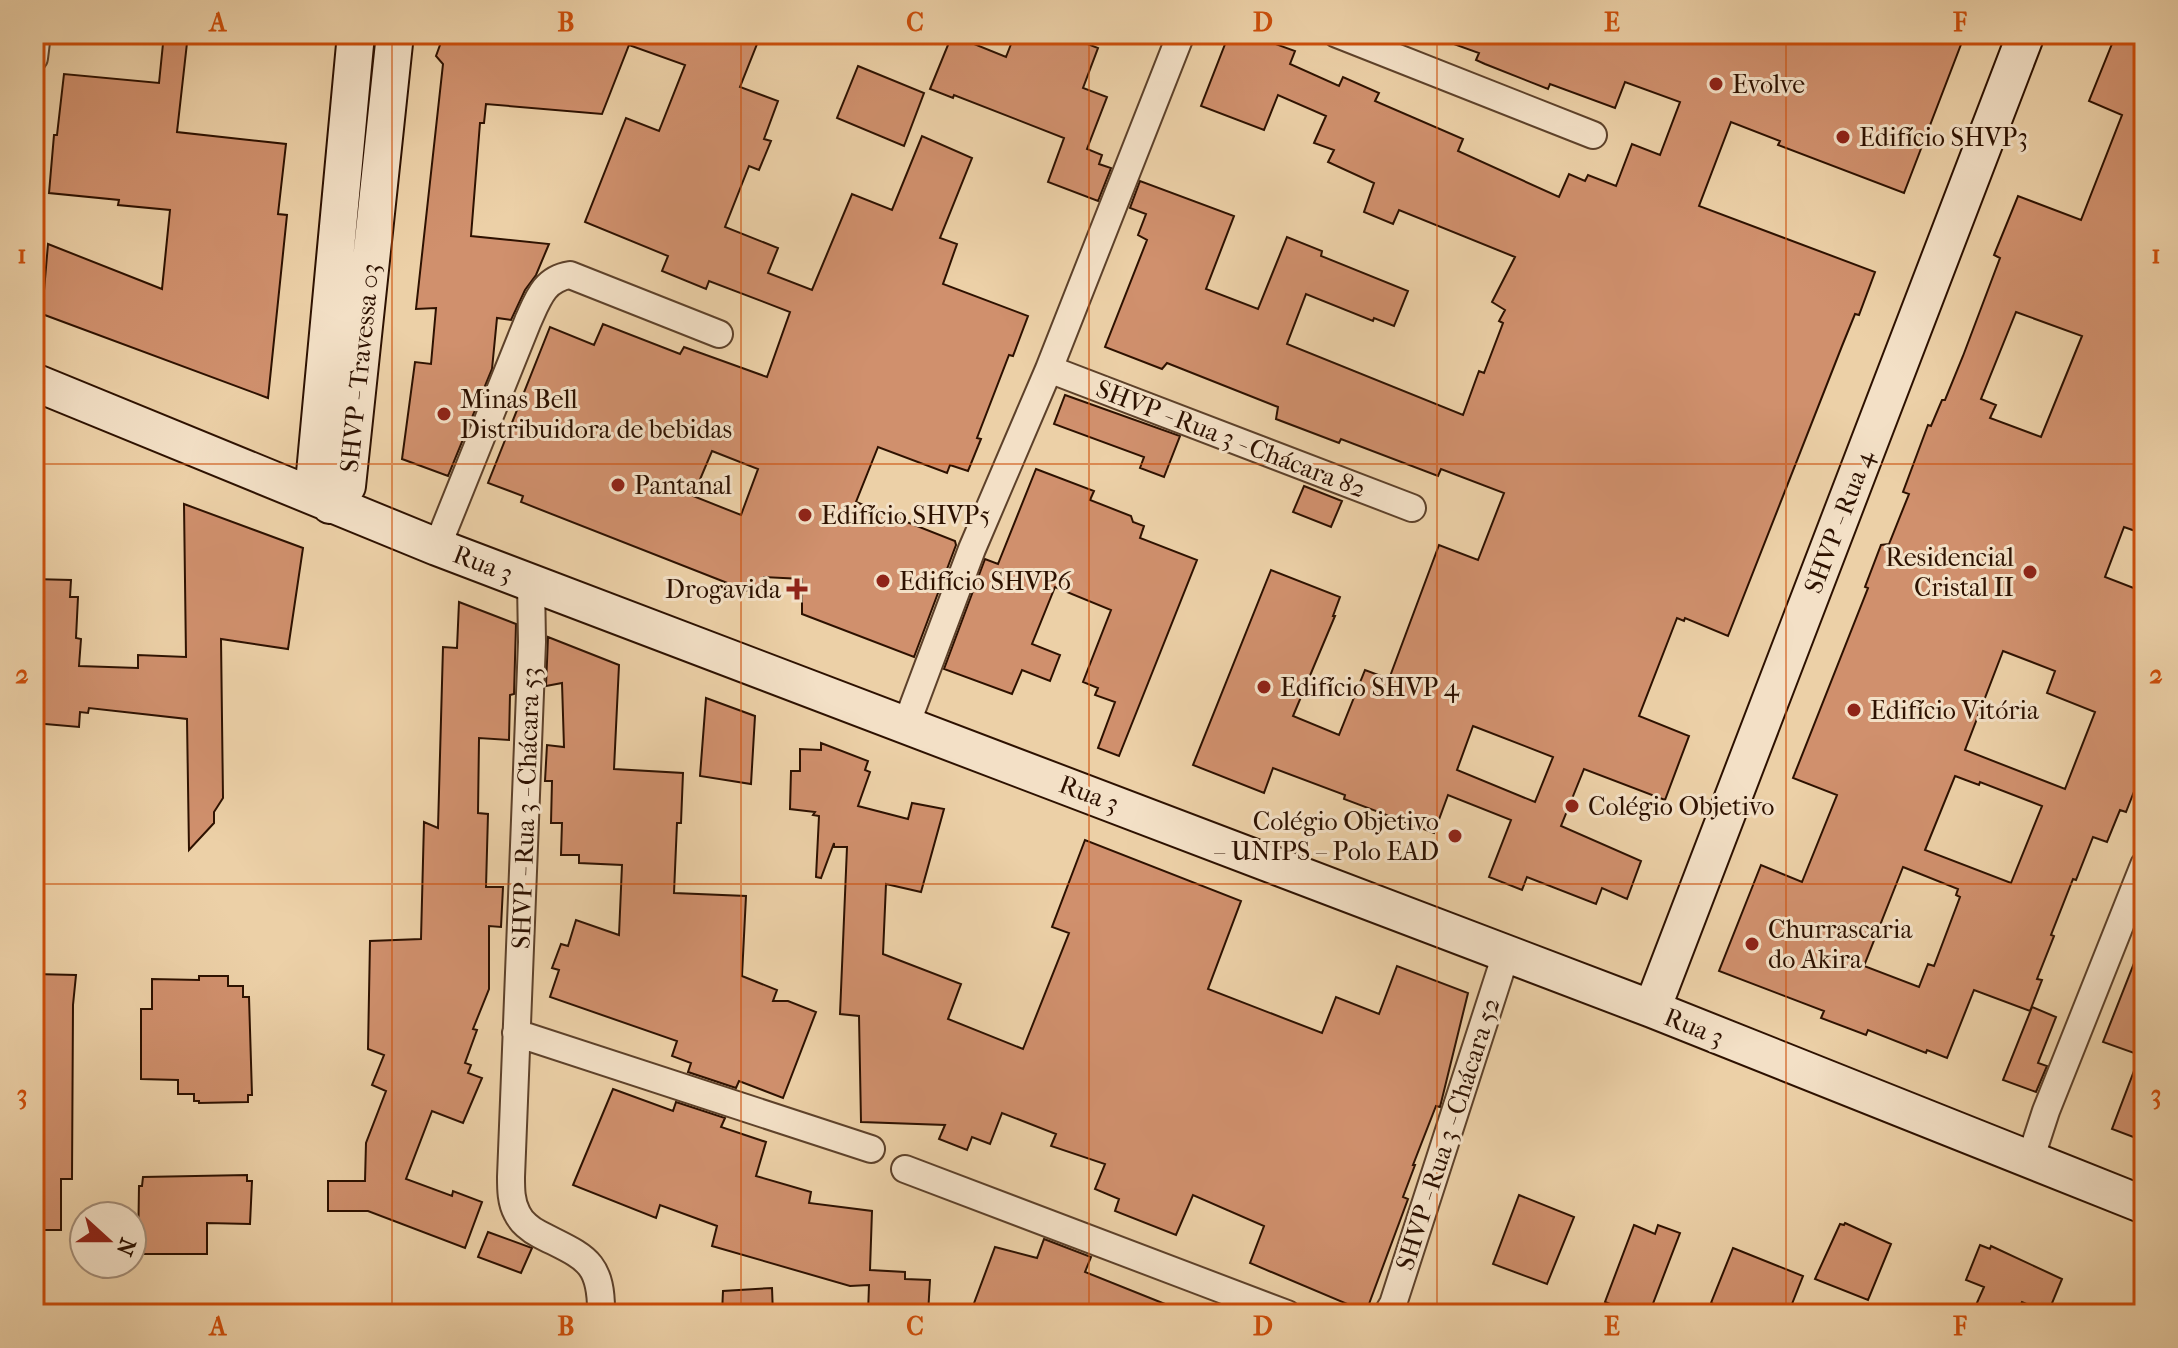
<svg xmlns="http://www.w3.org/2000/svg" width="2178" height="1348" viewBox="0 0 2178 1348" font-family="'IM FELL French Canon',serif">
<rect width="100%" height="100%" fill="#ecd0a7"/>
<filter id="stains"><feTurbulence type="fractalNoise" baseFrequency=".0025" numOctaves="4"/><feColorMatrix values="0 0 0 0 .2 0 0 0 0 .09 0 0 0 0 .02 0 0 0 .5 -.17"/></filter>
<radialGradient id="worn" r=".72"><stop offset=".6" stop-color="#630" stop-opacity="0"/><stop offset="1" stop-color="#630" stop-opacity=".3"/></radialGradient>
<path fill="#d0906d" stroke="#2d1100" stroke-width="2" fill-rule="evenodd" d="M 164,34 L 188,34 L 177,132 L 286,144 L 278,214 L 287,215 L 268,398 L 42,314 L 48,244 L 162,289 L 170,210 L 118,205 L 119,200 L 49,193 L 54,135 L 57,135 L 64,74 L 159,83 Z
M 444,34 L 761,34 L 740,87 L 778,101 L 764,139 L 771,141 L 759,170 L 749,166 L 725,227 L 778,248 L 768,273 L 812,290 L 852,194 L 892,210 L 922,136 L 972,158 L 940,238 L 957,244 L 943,284 L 1028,316 L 1013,356 L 1009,355 L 977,438 L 981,439 L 968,471 L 950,465 L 947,473 L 878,447 L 856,502 L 955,541 L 956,545 L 914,657 L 802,614 L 802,579 L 764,577 L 763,597 L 521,502 L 523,496 L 488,483 L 550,327 L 594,345 L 603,324 L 680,354 L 684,347 L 767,377 L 790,312 L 709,281 L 706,289 L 662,271 L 668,256 L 585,222 L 626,118 L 659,131 L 685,65 L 629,45 L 602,114 L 486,104 L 484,123 L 480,123 L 471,236 L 549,244 L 536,275 L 525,290 L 511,320 L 497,318 L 492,369 L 448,476 L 402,459 L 415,362 L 431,364 L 436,308 L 416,309 L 443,64 L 436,56 ZM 712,451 L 758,469 L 741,515 L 693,496 Z
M 1015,34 L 1062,34 L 1098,48 L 1083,88 L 1107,97 L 1087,149 L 1102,155 L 1099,164 L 1111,168 L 1098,201 L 1048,182 L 1064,138 L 954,95 L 953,98 L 930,89 L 952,35 L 1006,57 Z
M 1229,34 L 1248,34 L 1295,51 L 1290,64 L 1339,86 L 1343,77 L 1379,93 L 1375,101 L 1463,139 L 1458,151 L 1559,197 L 1569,174 L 1585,181 L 1588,175 L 1616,186 L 1632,144 L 1660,155 L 1680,102 L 1625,82 L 1615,108 L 1550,84 L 1548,89 L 1485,64 L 1476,60 L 1479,53 L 1434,37 L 1435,34 L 1965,34 L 1904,193 L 1778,145 L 1780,141 L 1731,122 L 1699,206 L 1875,272 L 1859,315 L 1855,314 L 1842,346 L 1728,636 L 1685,618 L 1684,621 L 1677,618 L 1639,716 L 1689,736 L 1665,800 L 1584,769 L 1561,826 L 1641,861 L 1627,899 L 1602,888 L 1596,904 L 1527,877 L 1522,890 L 1489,877 L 1511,820 L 1448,795 L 1434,833 L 1344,799 L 1345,795 L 1273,768 L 1264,793 L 1193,765 L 1271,570 L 1340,597 L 1333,616 L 1335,616 L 1293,716 L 1339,735 L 1365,670 L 1389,679 L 1439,545 L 1478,560 L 1504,493 L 1441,469 L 1438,476 L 1341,439 L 1339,443 L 1276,419 L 1278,407 L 1167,363 L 1162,369 L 1105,347 L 1147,240 L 1138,235 L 1146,214 L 1130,208 L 1140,181 L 1234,216 L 1206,289 L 1258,309 L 1287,237 L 1322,251 L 1321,256 L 1408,291 L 1394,326 L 1374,318 L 1373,321 L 1306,294 L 1287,344 L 1463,415 L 1479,371 L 1484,373 L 1503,323 L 1499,321 L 1505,310 L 1492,302 L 1515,257 L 1399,210 L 1393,224 L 1364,212 L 1374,183 L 1328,162 L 1334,150 L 1314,143 L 1326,116 L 1278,95 L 1264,130 L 1201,106 ZM 1473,726 L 1553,757 L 1535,802 L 1457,770 Z
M 2116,34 L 2144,34 L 2144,534 L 2124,527 L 2105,577 L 2144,592 L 2144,766 L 2126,812 L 2120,810 L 2107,842 L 2093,837 L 2076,880 L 2073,879 L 2051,935 L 2054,936 L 2037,979 L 2042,980 L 2030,1011 L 1974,990 L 1947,1058 L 1927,1050 L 1926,1053 L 1868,1030 L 1866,1035 L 1821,1018 L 1824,1011 L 1719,971 L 1761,865 L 1802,882 L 1837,795 L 1793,778 L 1868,588 L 1865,587 L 1881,545 L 1889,544 L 1909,494 L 1903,492 L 1928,425 L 1931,426 L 1942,400 L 1945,400 L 1963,356 L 2000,258 L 1994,255 L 2018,196 L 2081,220 L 2122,115 L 2089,101 ZM 2016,312 L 2082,336 L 2041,437 L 1990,418 L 1996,405 L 1981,399 ZM 2003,651 L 2055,671 L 2047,693 L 2095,712 L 2065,789 L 1965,750 ZM 1955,776 L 1979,785 L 1980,782 L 2042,806 L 2011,883 L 1925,850 ZM 1903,867 L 1958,889 L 1956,895 L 1960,897 L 1934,966 L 1928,964 L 1919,987 L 1864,966 Z
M 858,66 L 924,93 L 904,146 L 837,118 Z
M 1065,395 L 1180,436 L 1164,477 L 1140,468 L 1144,457 L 1054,424 Z
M 1036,469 L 1094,491 L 1090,500 L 1131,516 L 1133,522 L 1144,526 L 1140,538 L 1197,560 L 1119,756 L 1098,748 L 1115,702 L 1095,695 L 1098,688 L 1083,682 L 1111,610 L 1055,587 L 1032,644 L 1060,655 L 1050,681 L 1022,670 L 1012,694 L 944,669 L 985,559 L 998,564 Z
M 1304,486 L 1342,501 L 1331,527 L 1293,512 Z
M 184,504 L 303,548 L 288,649 L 221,639 L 223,798 L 214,812 L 214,823 L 189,850 L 187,719 L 89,708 L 88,713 L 80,712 L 79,727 L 34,723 L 34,579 L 71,580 L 70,597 L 78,597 L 76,638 L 81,639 L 79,666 L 138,668 L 138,655 L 186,657 Z
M 459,602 L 516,624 L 514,694 L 510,695 L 509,740 L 479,738 L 478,813 L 488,814 L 486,887 L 503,887 L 501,927 L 489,926 L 489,989 L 473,1029 L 477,1030 L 465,1063 L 471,1065 L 468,1073 L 482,1078 L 463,1123 L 432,1111 L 406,1179 L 452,1196 L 453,1191 L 482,1202 L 465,1248 L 368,1211 L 328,1211 L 328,1181 L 365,1181 L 366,1143 L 386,1091 L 372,1085 L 384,1055 L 368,1049 L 370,941 L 421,939 L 424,822 L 438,828 L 443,647 L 457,648 Z
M 548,637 L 619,665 L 614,769 L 683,773 L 681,823 L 677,823 L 674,893 L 746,896 L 742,976 L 777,990 L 773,1001 L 788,1001 L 816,1012 L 783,1098 L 739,1081 L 736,1088 L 688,1072 L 691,1063 L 672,1056 L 677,1041 L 550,997 L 559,970 L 552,968 L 561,944 L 568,946 L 576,920 L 619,935 L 622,865 L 579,863 L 579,855 L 561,855 L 562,823 L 551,823 L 552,781 L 545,781 L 547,745 L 564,747 L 562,683 L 546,686 Z
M 706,698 L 755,716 L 751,784 L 700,776 Z
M 821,743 L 868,761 L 865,770 L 870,772 L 858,806 L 908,819 L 912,803 L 944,809 L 921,892 L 886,884 L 883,954 L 961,984 L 948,1019 L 1023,1049 L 1069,933 L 1052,927 L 1085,840 L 1241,901 L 1208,989 L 1322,1033 L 1336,997 L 1379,1014 L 1397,966 L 1468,993 L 1440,1107 L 1436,1106 L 1413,1165 L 1415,1165 L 1403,1197 L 1408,1199 L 1366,1312 L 1250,1263 L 1264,1226 L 1193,1195 L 1176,1235 L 1115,1211 L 1119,1199 L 1095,1189 L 1105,1164 L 1051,1146 L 1056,1134 L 1002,1113 L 990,1144 L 972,1137 L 967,1150 L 939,1139 L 945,1125 L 861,1122 L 859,1016 L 840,1014 L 847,847 L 834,847 L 834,843 L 821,878 L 816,877 L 819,816 L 813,815 L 815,812 L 790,809 L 791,771 L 800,771 L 800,749 L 821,750 Z
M 2142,943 L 2144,944 L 2144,1141 L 2112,1129 L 2140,1055 L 2103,1042 Z
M 34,974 L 76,975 L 73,1005 L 72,1179 L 61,1179 L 61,1230 L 34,1230 Z
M 199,976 L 228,976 L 228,986 L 243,986 L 243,997 L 249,997 L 252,1095 L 248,1095 L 248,1102 L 199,1103 L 199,1101 L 194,1101 L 194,1094 L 178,1094 L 178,1080 L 141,1079 L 141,1009 L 152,1009 L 152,979 L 199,980 Z
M 2032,1007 L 2056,1017 L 2038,1063 L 2047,1066 L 2036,1092 L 2003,1080 Z
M 613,1089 L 673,1111 L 676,1102 L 725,1118 L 721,1127 L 766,1142 L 756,1176 L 811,1192 L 809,1203 L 872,1211 L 870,1270 L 905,1272 L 905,1279 L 930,1280 L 928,1314 L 868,1314 L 869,1285 L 850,1286 L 712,1246 L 717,1226 L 660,1205 L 656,1218 L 573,1185 Z
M 247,1175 L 247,1181 L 252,1181 L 250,1224 L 207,1223 L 207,1254 L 138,1254 L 139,1186 L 142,1186 L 143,1177 Z
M 1519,1195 L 1574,1217 L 1547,1284 L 1493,1264 Z
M 1845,1223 L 1891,1244 L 1868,1300 L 1815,1279 L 1840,1224 L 1844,1225 Z
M 1634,1225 L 1655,1234 L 1658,1225 L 1680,1233 L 1649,1314 L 1636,1314 L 1605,1302 Z
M 488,1232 L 532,1248 L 521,1273 L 478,1257 Z
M 1044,1239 L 1091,1257 L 1085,1272 L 1185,1312 L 1185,1314 L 970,1314 L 995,1247 L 1037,1258 Z
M 1980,1245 L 1990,1249 L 1991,1246 L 2062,1279 L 2048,1313 L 2022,1302 L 2017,1314 L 1972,1314 L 1984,1287 L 1966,1280 Z
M 1733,1248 L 1803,1276 L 1788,1314 L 1739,1314 L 1711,1303 Z
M 772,1288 L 773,1314 L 722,1314 L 723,1291 Z"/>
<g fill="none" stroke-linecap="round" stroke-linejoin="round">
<g stroke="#5d412a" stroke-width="30">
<path id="street" d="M 1337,34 L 1593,135
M 34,58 L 37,34
M 1049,369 L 1412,508
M 437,547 L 528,321 C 538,299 544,279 570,275 L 719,334
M 531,583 L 532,642 L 511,1177 C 511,1189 511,1202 517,1213 C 521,1222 531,1230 539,1234 C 583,1257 602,1259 601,1314
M 906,725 L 972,549 L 1049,369 L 1181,34
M 516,1033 L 871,1149
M 2030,1160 L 2046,1111 L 2144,865
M 905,1169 L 1287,1314
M 1387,1314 L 1393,1304 L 1506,954"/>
</g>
<g stroke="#2d1100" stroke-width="40">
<path id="secondary" d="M 356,34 L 314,484 L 330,505 L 347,486 L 395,34
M 34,382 L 437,547 L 1652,1009 L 2144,1205
M 1652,1009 L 2026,34"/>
</g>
<use href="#street" stroke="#f3e0c6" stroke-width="26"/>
<use href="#secondary" stroke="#f3e0c6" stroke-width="36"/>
</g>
<path fill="none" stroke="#cc4e0a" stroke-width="2" stroke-opacity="0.55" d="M 392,34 L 392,1314M 741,34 L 741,1314M 1089,34 L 1089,1314M 1437,34 L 1437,1314M 1786,34 L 1786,1314M 34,464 L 2144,464M 34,884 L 2144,884"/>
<g fill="#8f2418" stroke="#f3e0c6" stroke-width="3">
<circle cx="1716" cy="84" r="8"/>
<circle cx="1843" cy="137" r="8"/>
<circle cx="444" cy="414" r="8"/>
<circle cx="618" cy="485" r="8"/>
<circle cx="805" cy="515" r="8"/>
<circle cx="2030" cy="572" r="8"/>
<circle cx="883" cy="581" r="8"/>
<path d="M793 577h8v8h8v8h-8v8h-8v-8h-8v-8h8z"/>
<circle cx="1264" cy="687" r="8"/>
<circle cx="1854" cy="710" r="8"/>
<circle cx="1572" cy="806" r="8"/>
<circle cx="1455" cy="836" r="8"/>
<circle cx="1752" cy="944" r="8"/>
</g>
<g text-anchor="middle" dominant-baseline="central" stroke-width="6" stroke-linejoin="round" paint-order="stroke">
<g font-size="26" fill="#2d1100" stroke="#f3e0c6" text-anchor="start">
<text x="1732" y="84">Evolve</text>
<text x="1859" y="137">Edifício SHVP3</text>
<text x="460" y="399">Minas Bell<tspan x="460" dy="30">Distribuidora de bebidas</tspan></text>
<text x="634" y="485">Pantanal</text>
<text x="821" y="515">Edifício SHVP5</text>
<text x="2014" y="557" text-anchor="end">Residencial<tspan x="2014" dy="30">Cristal II</tspan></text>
<text x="899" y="581">Edifício SHVP6</text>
<text x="781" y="589" text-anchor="end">Drogavida</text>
<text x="1280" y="687">Edifício SHVP 4</text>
<text x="1870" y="710">Edifício Vitória</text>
<text x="1588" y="806">Colégio Objetivo</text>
<text x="1439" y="821" text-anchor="end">Colégio Objetivo<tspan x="1439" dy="30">– UNIPS – Polo EAD</tspan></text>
<text x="1768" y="929">Churrascaria<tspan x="1768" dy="30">do Akira</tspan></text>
</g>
<g font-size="26" fill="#2d1100" stroke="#f3e0c6">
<text transform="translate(360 368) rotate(-84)">SHVP - Travessa 03</text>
<text transform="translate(1231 439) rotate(21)">SHVP - Rua 3 - Chácara 82</text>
<text transform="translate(1839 522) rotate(-69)">SHVP - Rua 4</text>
<text transform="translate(483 564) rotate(21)">Rua 3</text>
<text transform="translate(1089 794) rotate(21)">Rua 3</text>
<text transform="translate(526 808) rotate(-88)">SHVP - Rua 3 - Chácara 53</text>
<text transform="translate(1694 1027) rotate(22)">Rua 3</text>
<text transform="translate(1448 1134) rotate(-72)">SHVP - Rua 3 - Chácara 52</text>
</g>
</g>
<rect width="2178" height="1348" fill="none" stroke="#ecd0a7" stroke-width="88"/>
<g transform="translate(108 1240) rotate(111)"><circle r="38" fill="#f3e0c6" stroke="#a48d77" stroke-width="2"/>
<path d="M0-6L14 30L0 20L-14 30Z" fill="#8f2418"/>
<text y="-12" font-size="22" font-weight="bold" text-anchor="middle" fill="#2d1100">N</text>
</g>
<rect x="44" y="44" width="2090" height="1260" fill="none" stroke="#cc4e0a" stroke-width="3"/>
<g font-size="26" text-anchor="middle" font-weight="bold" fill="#cc4e0a">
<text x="218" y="31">A</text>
<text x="566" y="31">B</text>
<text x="915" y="31">C</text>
<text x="1263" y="31">D</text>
<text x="1612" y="31">E</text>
<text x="1960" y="31">F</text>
<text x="22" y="263">1</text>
<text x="2156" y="263">1</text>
<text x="22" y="683">2</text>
<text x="2156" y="683">2</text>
<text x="22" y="1103">3</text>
<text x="2156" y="1103">3</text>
<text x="218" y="1335">A</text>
<text x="566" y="1335">B</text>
<text x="915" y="1335">C</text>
<text x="1263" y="1335">D</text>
<text x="1612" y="1335">E</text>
<text x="1960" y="1335">F</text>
</g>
<rect width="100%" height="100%" filter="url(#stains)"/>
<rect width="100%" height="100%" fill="url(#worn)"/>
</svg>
